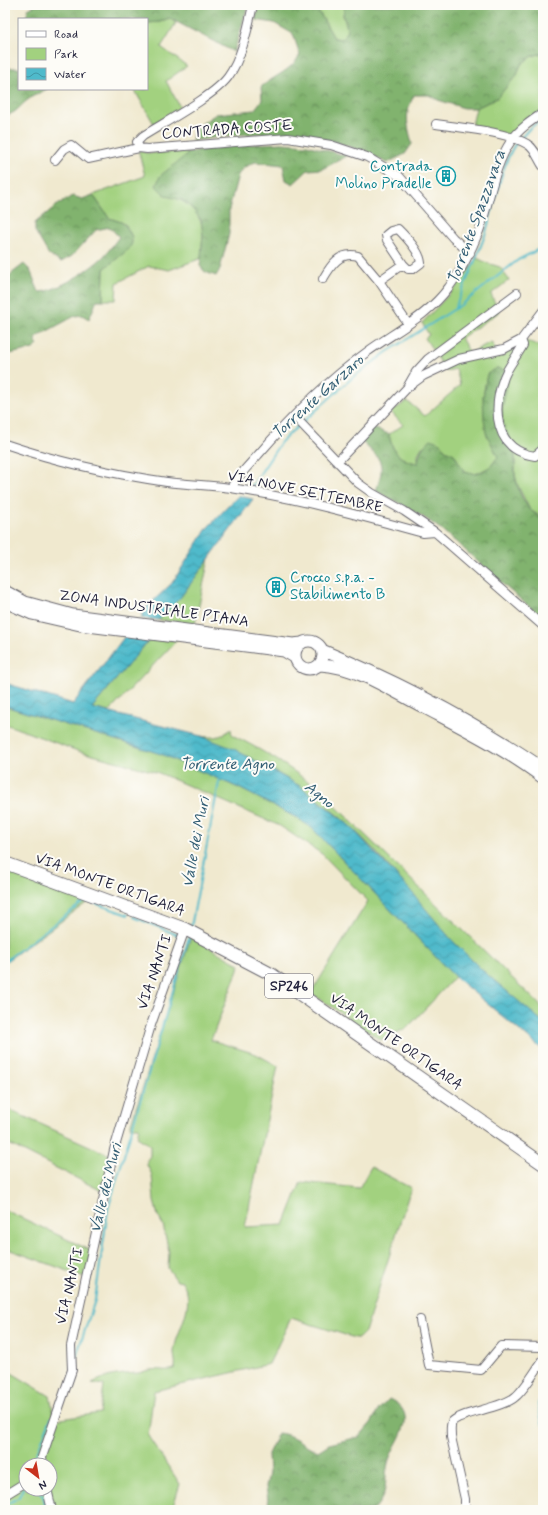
<svg xmlns="http://www.w3.org/2000/svg" width="548" height="1515" viewBox="0 0 548 1515" font-family="Mynerve,sans-serif">
<defs>
<pattern id="forest-crowns" width="20" height="18" patternUnits="userSpaceOnUse"><rect width="20" height="18" fill="#81b36e"/><path d="M2 6a3 3 0 1 1 6 0M12 15a3 3 0 1 1 6 0" fill="none" stroke="#69915c"/></pattern>
<pattern id="water-waves" width="16" height="10" patternUnits="userSpaceOnUse"><rect width="16" height="10" fill="#4fbacb"/><path d="M0 5q4-4 8 0t8 0" fill="none" stroke="#4197a6"/></pattern>
</defs>
<rect width="100%" height="100%" fill="#fdfcf7"/>
<filter id="ink" filterUnits="userSpaceOnUse"><feTurbulence type="fractalNoise" baseFrequency=".025" numOctaves="2"/><feDisplacementMap in="SourceGraphic" scale="8" xChannelSelector="R" yChannelSelector="G"/><feConvolveMatrix kernelMatrix="1 2 1 2 8 2 1 2 1" color-interpolation-filters="sRGB"/></filter>
<filter id="wash" filterUnits="userSpaceOnUse"><feTurbulence type="fractalNoise" baseFrequency=".012" numOctaves="4" result="noise"/><feDisplacementMap in="SourceGraphic" scale="16" xChannelSelector="R" yChannelSelector="G"/><feGaussianBlur stdDeviation="0.9" result="paint"/><feColorMatrix in="noise" values="0 0 0 0 0 0 0 0 0 0 0 0 0 0 0 0 0 1.4 0 .05"/><feComposite in="paint" operator="in"/></filter>
<g filter="url(#wash)">
<rect width="100%" height="100%" fill="#f0e9cf"/>
<path fill="#a2d17f" stroke="#627a5d" fill-rule="evenodd" d="M 315,5 L 345,5 L 343,15 L 348,31 L 342,39 L 334,38 Z
M 169,18 L 176,23 L 161,47 L 187,66 L 166,81 L 180,107 L 154,124 L 135,91 L 136,89 L 147,89 L 147,23 L 160,22 Z
M 543,53 L 543,110 L 525,120 L 507,139 L 472,125 L 476,108 L 497,98 L 517,75 L 521,64 L 532,56 Z
M 138,149 L 146,153 L 190,152 L 166,196 C 186,198 204,215 203,236 C 202,244 201,250 202,258 L 169,270 L 149,266 L 117,283 L 116,300 L 103,300 L 104,269 L 118,257 L 132,237 L 126,225 L 121,222 L 109,218 L 93,195 L 145,176 Z
M 477,258 L 487,263 L 500,267 L 509,280 L 491,294 L 499,312 L 461,338 L 470,353 L 491,342 L 498,353 C 514,339 523,338 543,347 L 543,518 L 530,510 L 518,486 L 515,475 L 515,452 L 503,426 L 502,404 L 505,393 L 487,374 L 483,397 L 494,447 L 498,457 L 490,467 L 476,474 L 464,471 L 454,454 L 445,450 L 440,443 L 422,447 L 418,454 L 418,463 C 400,461 392,452 389,434 L 403,425 L 391,412 L 407,401 L 425,416 L 460,385 L 456,369 L 446,371 L 425,338 L 429,335 L 422,323 L 456,287 Z
M 209,558 L 195,624 L 158,620 L 180,598 Z
M 149,640 L 177,640 L 109,712 L 92,708 Z
M 5,706 L 161,754 L 239,788 L 297,818 L 312,828 L 455,977 L 407,1028 L 381,1040 L 311,993 L 368,901 L 322,854 L 280,826 L 159,773 L 78,751 L 5,724 Z
M 231,729 L 232,735 C 263,750 291,768 318,789 L 543,1008 L 543,1022 C 511,995 477,968 449,937 C 416,900 386,859 350,826 C 307,787 255,757 201,736 C 213,738 221,738 231,729 Z
M 5,862 L 90,897 L 89,901 L 5,962 Z
M 191,937 L 240,965 L 211,1040 L 256,1054 L 278,1066 L 245,1227 L 284,1225 L 301,1182 L 359,1188 L 371,1167 L 411,1188 L 365,1332 L 359,1338 L 355,1338 L 291,1318 L 269,1364 L 154,1391 L 148,1436 L 180,1484 L 172,1510 L 5,1510 L 5,1369 L 50,1396 L 55,1420 L 100,1413 L 104,1385 L 92,1383 C 108,1375 121,1374 138,1373 C 142,1373 146,1370 150,1370 C 160,1368 166,1373 175,1368 C 176,1362 174,1358 174,1352 C 176,1330 198,1303 182,1282 L 177,1281 L 168,1268 L 169,1252 L 163,1225 L 158,1216 L 154,1201 L 152,1175 L 147,1165 L 147,1160 L 150,1156 L 150,1145 L 137,1137 L 139,1127 L 130,1127 ZM 26,1465 L 50,1465 L 50,1489 L 26,1489 Z
M 5,1108 L 114,1157 L 106,1193 L 5,1142 Z
M 5,1210 L 92,1251 L 89,1267 L 90,1279 L 5,1248 Z"/>
<path fill="url(#forest-crowns)" stroke="#526a54" d="M 36,5 L 248,5 L 234,52 L 169,18 L 160,22 L 147,23 L 147,19 L 26,19 L 28,9 Z
M 259,5 L 315,5 L 334,38 L 342,39 L 348,31 L 343,15 L 345,5 L 543,5 L 543,53 L 532,56 L 521,64 L 517,75 L 497,98 L 476,108 L 464,108 L 438,100 L 429,95 L 414,95 C 404,116 407,122 412,144 L 405,154 L 387,163 C 321,128 264,129 192,141 L 193,133 L 201,124 L 216,114 L 254,110 L 262,100 L 261,87 C 275,75 290,72 300,55 L 293,34 L 274,23 L 255,20 Z
M 5,68 L 19,68 L 19,89 L 47,89 C 41,92 34,95 29,99 C 21,104 16,115 5,115 Z
M 282,143 L 307,145 L 347,156 L 322,169 L 308,170 L 293,184 L 286,180 L 283,165 L 255,162 L 243,168 L 238,175 L 229,209 L 229,234 L 220,269 L 216,276 L 205,272 L 200,266 L 203,235 L 201,220 L 193,209 L 182,200 L 166,196 L 156,186 L 160,176 L 190,152 L 237,145 Z
M 93,195 L 109,218 L 121,222 L 126,226 L 132,237 L 132,243 L 129,249 L 104,269 L 103,300 L 97,300 L 89,319 L 82,315 L 75,316 L 38,336 L 35,340 L 38,345 L 33,349 L 5,355 L 5,284 L 11,274 L 24,264 L 30,270 L 39,292 C 58,291 89,270 103,257 C 109,251 114,243 119,237 L 110,227 L 96,230 L 72,256 L 61,262 L 49,255 L 35,231 L 35,223 L 58,204 L 73,196 L 82,199 Z
M 497,368 L 505,371 C 511,386 501,401 502,416 C 503,429 511,439 514,451 C 516,459 514,468 515,476 C 518,492 527,513 543,518 L 543,617 C 507,591 477,559 443,531 C 423,515 399,503 376,491 C 387,459 380,460 358,438 L 370,427 L 389,434 C 392,452 400,461 418,463 C 419,452 422,447 431,439 L 440,443 L 445,450 L 454,454 L 464,471 L 476,474 L 490,467 L 498,457 L 486,433 L 484,419 L 483,397 L 487,374 Z
M 389,1399 C 423,1415 394,1440 388,1463 C 383,1485 390,1490 374,1510 L 273,1510 L 269,1506 L 266,1487 L 269,1473 L 268,1454 L 278,1433 C 293,1434 303,1445 318,1451 L 329,1444 L 359,1437 L 371,1423 L 379,1409 Z"/>
<path fill="url(#water-waves)" stroke="#386e83" d="M 238,496 L 253,499 L 180,598 L 158,620 L 141,618 L 145,609 L 172,583 L 208,527 Z
M 125,636 L 149,640 L 92,708 L 201,736 L 234,749 L 300,786 L 350,826 L 409,889 L 450,938 L 482,970 L 543,1022 L 543,1050 L 455,977 L 312,828 L 297,818 L 239,788 L 161,754 L 5,706 L 5,683 L 73,704 Z"/>
<g fill="none" stroke-linecap="round" stroke-linejoin="round">
<path stroke="#4fbacb" stroke-width="2" d="M 521,138 L 530,128 L 543,119
M 455,308 C 465,284 476,260 485,235 C 493,211 502,160 517,142
M 303,422 L 352,378 L 387,352 L 461,305 L 518,260 L 543,247
M 250,489 L 281,442 L 299,425
M 134,917 L 180,936
M 191,927 L 220,777
M 5,961 L 86,900 L 128,915
M 75,1360 L 95,1300 L 108,1209 L 189,937
M 543,1391 L 538,1404 L 543,1426
M 32,1465 L 51,1418
M 39,1489 L 44,1499 L 45,1510
M 5,1506 L 19,1497 L 23,1488"/>
</g>
</g>
<g filter="url(#ink)">
<g fill="none" stroke-linecap="round" stroke-linejoin="round">
<g stroke="#6a686f" stroke-width="10">
<path id="minor" d="M 253,5 C 248,27 242,58 228,77 C 214,96 165,122 143,136 L 137,142 L 139,148 L 147,149 L 288,138 L 331,145 L 367,157 L 399,176 L 453,238 L 470,253
M 436,124 C 461,128 505,131 527,144 C 535,148 538,159 543,166
M 55,160 L 64,149 L 71,145 L 88,159 L 139,148
M 323,279 C 331,265 340,251 358,256 L 379,281 L 408,324
M 379,281 L 403,264 L 408,269 L 413,269 L 421,263 C 420,251 406,237 398,229 L 391,231 L 386,235 L 387,240 L 403,264
M 521,340 L 523,345 C 517,356 509,365 504,377 C 492,409 494,450 535,456 L 543,449
M 408,386 L 416,372 L 428,359 L 517,293
M 294,416 L 358,483 L 372,493 L 404,511 L 435,532
M 5,444 C 58,462 112,474 167,482 C 190,485 214,485 237,489 C 300,499 362,516 423,533 L 435,532 L 543,626
M 337,462 L 408,387 L 423,376 L 459,359 L 504,349 L 521,340 L 543,311
M 231,488 C 238,476 248,466 258,455 C 290,418 327,381 367,352 C 396,331 428,316 449,287 C 462,270 471,251 479,231 C 490,202 493,167 511,141 C 519,129 531,121 543,113
M 420,1320 L 429,1365 L 481,1370 L 501,1346 L 543,1347
M 43,1465 L 42,1457 L 72,1370 L 71,1346 L 114,1150 L 151,1025 L 185,929
M 47,1489 L 52,1510
M 5,1495 L 26,1482
M 465,1510 L 465,1499 L 451,1437 C 451,1432 450,1426 452,1422 C 458,1413 503,1408 515,1397 C 525,1389 535,1371 543,1360"/>
</g>
<g stroke="#6a686f" stroke-width="13">
<path id="secondary" d="M 5,591 L 25,602 L 73,615 L 293,644 L 302,643
M 5,602 L 32,614 L 80,625 L 284,651 L 294,657
M295 655a14 14 0 1 1 28 0a14 14 0 1 1-28 0Z
M 322,650 C 399,682 474,721 543,768
M 320,665 C 357,667 390,690 423,707 C 464,729 506,750 543,778"/>
</g>
<g stroke="#6a686f" stroke-width="14">
<path id="primary" d="M 5,863 L 185,929 L 271,974 L 543,1164"/>
</g>
<use href="#minor" stroke="#fff" stroke-width="8"/>
<use href="#secondary" stroke="#fff" stroke-width="11"/>
<use href="#primary" stroke="#fff" stroke-width="12"/>
</g>
</g>
<defs>
<g id="building-ring" transform="scale(1)"><circle r="9.5" fill="#fdfcf7" stroke="#0f9aa8" stroke-width="1.5"/><path d="M-4-6H4V6H1V3H-1V6H-4ZM-2.5-4.3h1.7v1.8h-1.7ZM.8-4.3h1.7v1.8H.8ZM-2.5-1h1.7V.8h-1.7ZM.8-1h1.7V.8H.8Z" fill="#0f9aa8"/></g>
</defs>
<g fill-rule="evenodd">
<use href="#building-ring" x="446" y="176"/>
<use href="#building-ring" x="276" y="587"/>
</g>
<g text-anchor="middle" dominant-baseline="central" stroke-width="4" stroke-linejoin="round" paint-order="stroke">
<rect fill="#fdfcf7" stroke="#646373" stroke-width="1" x="265" y="974" width="48" height="24" rx="3"/>
<g font-size="14" font-weight="bold" fill="#22223b">
<text x="289" y="986">SP246</text>
</g>
<g font-size="15" fill="#22223b" stroke="#fdfcf7">
<text transform="translate(227 130) rotate(-4)">CONTRADA COSTE</text>
<text transform="translate(305 492) rotate(12)">VIA NOVE SETTEMBRE</text>
<text transform="translate(154 609) rotate(8)">ZONA INDUSTRIALE PIANA</text>
<text transform="translate(110 885) rotate(20)">VIA MONTE ORTIGARA</text>
<text transform="translate(155 972) rotate(-71)">VIA NANTI</text>
<text transform="translate(396 1042) rotate(35)">VIA MONTE ORTIGARA</text>
<text transform="translate(70 1286) rotate(-77)">VIA NANTI</text>
</g>
<g font-size="15" fill="#0d838f" stroke="#fdfcf7" text-anchor="end">
<text x="432" y="167">Contrada<tspan x="432" dy="17">Molino Pradelle</tspan></text>
<text x="290" y="578" text-anchor="start">Crocco s.p.a. -<tspan x="290" dy="17">Stabilimento B</tspan></text>
</g>
<g font-size="16" font-style="italic" fill="#345f75" stroke="#fdfcf7">
<text transform="translate(477 217) rotate(-70)">Torrente Spazzavara</text>
<text transform="translate(318 397) rotate(-42)">Torrente Garzaro</text>
<text x="227" y="764">Torrente Agno</text>
<text transform="translate(319 795) rotate(39)">Agno</text>
<text transform="translate(196 842) rotate(-79)">Valle dei Muri</text>
<text transform="translate(106 1188) rotate(-76)">Valle dei Muri</text>
</g>
</g>
<rect width="548" height="1515" fill="none" stroke="#fdfcf7" stroke-width="20"/>
<rect x="18" y="18" width="130" height="72" fill="#fdfcf7" stroke="#a5a5ac"/>
<rect x="26" y="31" width="20" height="6" fill="#ffffff" stroke="#a5a5ac"/>
<text x="54" y="38" font-size="12" fill="#22223b">Road</text>
<rect x="26" y="48" width="20" height="12" fill="#a2d17f" stroke="#a5a5ac"/>
<text x="54" y="58" font-size="12" fill="#22223b">Park</text>
<rect x="26" y="68" width="20" height="12" fill="url(#water-waves)" stroke="#a5a5ac"/>
<text x="54" y="78" font-size="12" fill="#22223b">Water</text>
<g transform="translate(38 1477) rotate(149)"><circle r="19" fill="#fdfcf7" stroke="#a5a5ac"/>
<path d="M0-3L7 15L0 10L-7 15Z" fill="#c8321e"/>
<text y="-6" font-size="11" font-weight="bold" text-anchor="middle" fill="#22223b">N</text>
</g>
</svg>
